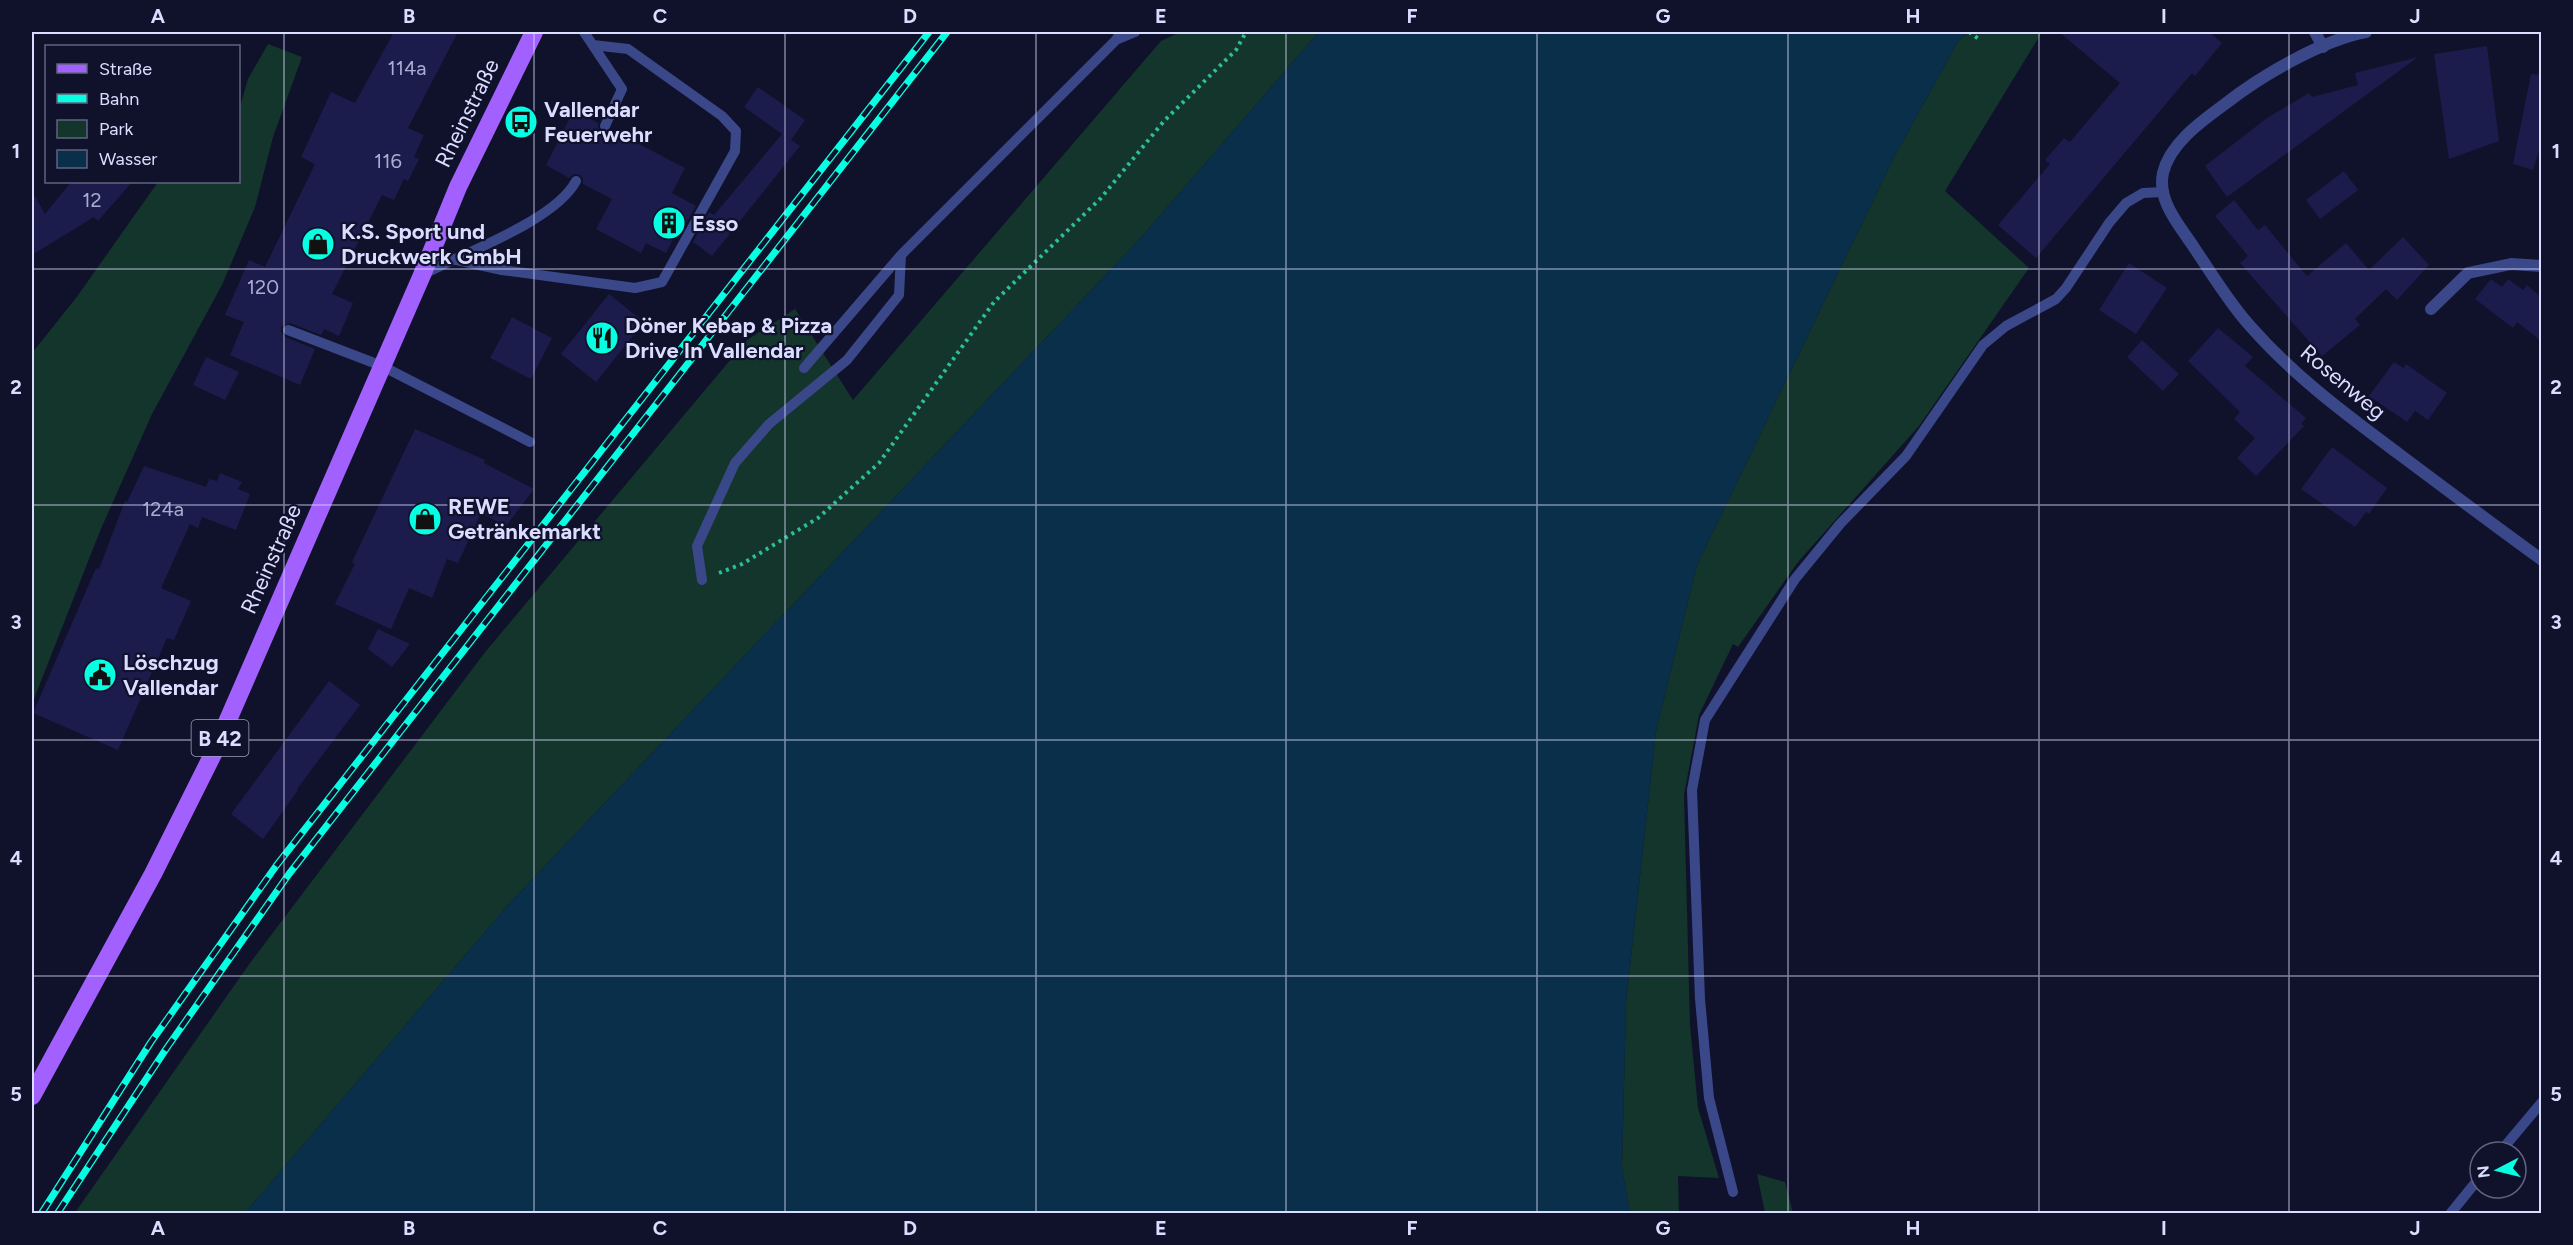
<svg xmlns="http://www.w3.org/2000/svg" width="2573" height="1245" viewBox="0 0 2573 1245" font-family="Figtree,sans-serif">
<rect width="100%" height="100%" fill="#10112b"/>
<path fill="#13352c" d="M 1180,32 L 1319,32 L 1138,241 L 508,905 L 245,1213 L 74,1214 L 250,963 L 486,651 L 747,340 L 795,309 L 853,400 L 1161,41 Z
M 1969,32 L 2042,32 L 1945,191 L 2029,268 L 1919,426 L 1798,562 L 1738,647 L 1733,644 L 1699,715 L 1684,795 L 1690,1025 L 1698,1108 L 1719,1178 L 1678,1176 L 1679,1213 L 1630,1214 L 1622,1168 L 1626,1002 L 1656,731 L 1697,565 L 1894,157 L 1958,41 Z
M 268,44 L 302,57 L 273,137 L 255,207 L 222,285 L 152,414 L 100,531 L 32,704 L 32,353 L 76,298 L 158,182 L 238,182 L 239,110 L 248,79 Z
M 1757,1174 L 1785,1182 L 1793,1213 L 1765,1213 Z"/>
<path fill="#0a2f4a" d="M 1319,32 L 1969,32 L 1958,41 L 1894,157 L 1697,565 L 1656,731 L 1626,1002 L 1622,1168 L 1630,1213 L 245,1213 L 508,905 L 1138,241 Z"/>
<path fill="#1c1c4c" d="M 394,32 L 458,32 L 408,128 L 424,135 L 414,157 L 419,159 L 408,181 L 404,179 L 394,200 L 382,195 L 332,294 L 353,303 L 339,336 L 324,329 L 321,335 L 290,323 L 281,327 L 281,332 L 285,337 L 315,349 L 300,385 L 230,355 L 244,322 L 225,315 L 249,260 L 265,267 L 315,164 L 301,157 L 331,92 L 355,103 Z
M 2059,32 L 2209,32 L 2222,43 L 2195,76 L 2192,73 L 2036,258 L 1998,225 L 2050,164 L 2045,160 L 2064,138 L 2070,142 L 2120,83 Z
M 2487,46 L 2499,141 L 2449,159 L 2434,54 Z
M 2418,57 L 2227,197 L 2205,166 L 2267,118 L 2309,93 L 2312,97 L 2358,85 L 2355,73 Z
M 2531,74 L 2541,75 L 2541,145 L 2533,170 L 2513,164 Z
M 758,87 L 805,120 L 791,140 L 800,146 L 712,256 L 693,242 L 709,212 L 714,215 L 782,134 L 744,107 Z
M 574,110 L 598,123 L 598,127 L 601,132 L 606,133 L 612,130 L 685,168 L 672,193 L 696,206 L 681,232 L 678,229 L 666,253 L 646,243 L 641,253 L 596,229 L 612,199 L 583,184 L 583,179 L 580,175 L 574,174 L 569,178 L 546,165 Z
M 2344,171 L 2358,190 L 2320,219 L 2306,200 Z
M 71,182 L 132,182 L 98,221 L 94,217 L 32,255 L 32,191 L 45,214 Z
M 2234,200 L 2258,230 L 2265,225 L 2307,276 L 2346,243 L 2369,270 L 2403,237 L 2429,265 L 2397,300 L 2386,289 L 2355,319 L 2360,325 L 2322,356 L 2240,263 L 2248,256 L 2215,216 Z
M 2129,263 L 2167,288 L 2136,334 L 2099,310 Z
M 2491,279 L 2502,287 L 2508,279 L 2523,290 L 2527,285 L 2541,297 L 2541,341 L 2517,322 L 2513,328 L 2475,299 Z
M 609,294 L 644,322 L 596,382 L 561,354 Z
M 512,317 L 552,338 L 531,379 L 490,358 Z
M 2218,328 L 2253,357 L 2245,366 L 2306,418 L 2301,424 L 2304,426 L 2256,476 L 2237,458 L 2255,438 L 2234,419 L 2240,412 L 2188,361 Z
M 2142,340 L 2179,374 L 2163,391 L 2127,357 Z
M 206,357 L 239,372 L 225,400 L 193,385 Z
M 2394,362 L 2404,368 L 2406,364 L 2447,393 L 2428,420 L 2415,411 L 2407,422 L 2369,396 Z
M 415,429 L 485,460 L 484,463 L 534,489 L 506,526 L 481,513 L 458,563 L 447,559 L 432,598 L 409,588 L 391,629 L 335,604 L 355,564 L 352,562 Z
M 2332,447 L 2387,488 L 2369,514 L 2366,512 L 2355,527 L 2301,489 Z
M 144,466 L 206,487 L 209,479 L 217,481 L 220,473 L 242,482 L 238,489 L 250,494 L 236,530 L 202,517 L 198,528 L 190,524 L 161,588 L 191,601 L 174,640 L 167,638 L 118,750 L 33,713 L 96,568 L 99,569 L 125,501 L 127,502 Z
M 378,629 L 410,644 L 392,667 L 368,649 Z
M 329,681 L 360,705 L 297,789 L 298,790 L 263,839 L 231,814 Z"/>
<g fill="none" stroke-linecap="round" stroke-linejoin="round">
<path stroke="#2dbf97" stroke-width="4" stroke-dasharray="3 4.5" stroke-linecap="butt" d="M 1969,32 L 1979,39
M 719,573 L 742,564 L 818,518 L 879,463 L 994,302 L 1101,198 L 1164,121 L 1236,50 L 1246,32"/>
<path stroke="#3a488a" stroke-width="10" d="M 584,32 L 622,89 L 605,126
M 1116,40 L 1135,32
M 452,259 L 502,270 L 635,288 L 662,282 L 735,151 L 736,131 L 722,116 L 628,49 L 593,45
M 422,275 C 463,253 555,221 576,181
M 288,330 L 382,366 L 530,442
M 804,368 L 901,255 L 1116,40 L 1121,32
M 702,580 L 697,546 L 735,463 L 769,424 L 847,360 L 899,295 L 901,255
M 2500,1152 L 2542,1102
M 1733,1192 L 1709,1098 L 1700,999 L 1692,790 L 1705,720 L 1795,579 L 1840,524 L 1906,456 L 1983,345 L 2006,326 L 2056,299 L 2066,288 L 2109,223 L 2126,203 L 2143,193 L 2163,192
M 2450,1214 L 2480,1177"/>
<path stroke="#3a488a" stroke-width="12" d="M 2315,32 L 2323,47
M 2366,32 C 2322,40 2261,76 2225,104 C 2202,121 2170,143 2163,173 C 2157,200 2179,225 2193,246 C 2212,274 2229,303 2251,327 C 2295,377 2347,415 2399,454 C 2447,490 2494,525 2542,560
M 2431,309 L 2468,273 L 2511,264 L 2542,266"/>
<path stroke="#a261ff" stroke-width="18" d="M 32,1096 L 153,874 L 214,752 L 422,275 L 458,187 L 534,32"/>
<g stroke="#06ffe2" stroke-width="7">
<path id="rail" d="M 41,1214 L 151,1042 L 276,866 L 929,32
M 57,1214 L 166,1049 L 289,874 L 947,32"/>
</g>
<use href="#rail" stroke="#10112b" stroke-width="4.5" stroke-dasharray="14" stroke-linecap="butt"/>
</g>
<path fill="none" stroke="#daddff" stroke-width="1.5" stroke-opacity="0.55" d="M 284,32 L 284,1214M 534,32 L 534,1214M 785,32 L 785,1214M 1036,32 L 1036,1214M 1286,32 L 1286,1214M 1537,32 L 1537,1214M 1788,32 L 1788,1214M 2039,32 L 2039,1214M 2289,32 L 2289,1214M 32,269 L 2542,269M 32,505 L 2542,505M 32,740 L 2542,740M 32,976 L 2542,976"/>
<defs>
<g id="bus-disc" transform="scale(1.725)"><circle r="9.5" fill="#06ffe2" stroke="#10112b"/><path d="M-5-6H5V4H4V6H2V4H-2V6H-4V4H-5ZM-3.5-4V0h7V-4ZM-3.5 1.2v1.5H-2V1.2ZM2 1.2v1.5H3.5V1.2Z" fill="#111"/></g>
<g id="building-disc" transform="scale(1.725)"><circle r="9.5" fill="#06ffe2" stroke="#10112b"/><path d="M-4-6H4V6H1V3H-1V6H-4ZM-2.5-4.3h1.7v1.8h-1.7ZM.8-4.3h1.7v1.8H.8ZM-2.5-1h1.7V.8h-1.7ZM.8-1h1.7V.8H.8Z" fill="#111"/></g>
<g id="shop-disc" transform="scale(1.725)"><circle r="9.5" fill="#06ffe2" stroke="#10112b"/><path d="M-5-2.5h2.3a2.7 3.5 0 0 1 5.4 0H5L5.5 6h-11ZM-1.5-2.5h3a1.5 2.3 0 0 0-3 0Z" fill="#111"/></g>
<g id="restaurant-disc" transform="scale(1.725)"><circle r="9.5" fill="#06ffe2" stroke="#10112b"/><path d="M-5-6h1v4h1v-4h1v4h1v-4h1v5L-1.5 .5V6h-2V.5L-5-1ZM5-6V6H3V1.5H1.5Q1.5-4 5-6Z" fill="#111"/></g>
<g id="civic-disc" transform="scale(1.725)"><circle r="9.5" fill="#06ffe2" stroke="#10112b"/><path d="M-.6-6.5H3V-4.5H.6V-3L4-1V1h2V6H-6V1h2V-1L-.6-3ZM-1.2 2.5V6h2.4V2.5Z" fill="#111"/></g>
</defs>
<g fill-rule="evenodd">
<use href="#bus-disc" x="521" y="122"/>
<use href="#building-disc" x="669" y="223"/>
<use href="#shop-disc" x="318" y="244"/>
<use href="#restaurant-disc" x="602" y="338"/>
<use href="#shop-disc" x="425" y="519"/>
<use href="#civic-disc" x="100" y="675"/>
</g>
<g text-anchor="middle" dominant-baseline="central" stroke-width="4.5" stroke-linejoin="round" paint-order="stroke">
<g font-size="20" fill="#aaadd2">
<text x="407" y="68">114a</text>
<text x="388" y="161">116</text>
<text x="92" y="200">12</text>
<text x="263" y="287">120</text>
<text x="163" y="509">124a</text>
</g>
<rect fill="#10112b" stroke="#9da0bf" stroke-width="1.5" x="191.5" y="720" width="57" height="36" rx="4.5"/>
<g font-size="21" font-weight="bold" fill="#daddff">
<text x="220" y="738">B 42</text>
</g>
<g font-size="22" font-weight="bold" fill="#daddff" stroke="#10112b" text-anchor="start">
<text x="544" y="109">Vallendar<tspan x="544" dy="25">Feuerwehr</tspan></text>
<text x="692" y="223">Esso</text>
<text x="341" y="231">K.S. Sport und<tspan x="341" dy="25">Druckwerk GmbH</tspan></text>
<text x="625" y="325">Döner Kebap &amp; Pizza<tspan x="625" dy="25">Drive In Vallendar</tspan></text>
<text x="448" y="506">REWE<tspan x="448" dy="25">Getränkemarkt</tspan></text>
<text x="123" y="662">Löschzug<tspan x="123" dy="25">Vallendar</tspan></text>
</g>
<g font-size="22" fill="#daddff" stroke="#10112b">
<text transform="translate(467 113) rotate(-64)">Rheinstraße</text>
<text transform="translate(2343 382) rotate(40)">Rosenweg</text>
<text transform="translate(271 559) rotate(-66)">Rheinstraße</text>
</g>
</g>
<rect width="2573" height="1245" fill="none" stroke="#10112b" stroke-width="66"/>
<rect x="45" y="45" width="195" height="138" fill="#10112b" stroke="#616380" stroke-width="1.5"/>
<rect x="57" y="64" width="30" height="9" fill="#a261ff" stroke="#616380" stroke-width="1.5"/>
<text x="99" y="75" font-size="18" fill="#daddff">Straße</text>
<rect x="57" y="94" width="30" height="9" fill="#06ffe2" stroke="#616380" stroke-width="1.5"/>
<text x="99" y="105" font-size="18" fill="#daddff">Bahn</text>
<rect x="57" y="120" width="30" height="18" fill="#13352c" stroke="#616380" stroke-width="1.5"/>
<text x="99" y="135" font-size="18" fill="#daddff">Park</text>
<rect x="57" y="150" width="30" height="18" fill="#0a2f4a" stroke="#616380" stroke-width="1.5"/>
<text x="99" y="165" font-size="18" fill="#daddff">Wasser</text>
<g transform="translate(2498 1170) rotate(263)"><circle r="28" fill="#10112b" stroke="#616380" stroke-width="1.5"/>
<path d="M0-4.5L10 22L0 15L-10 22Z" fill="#06ffe2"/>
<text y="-9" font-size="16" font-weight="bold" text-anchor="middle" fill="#daddff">N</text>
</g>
<rect x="33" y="33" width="2507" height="1179" fill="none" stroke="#daddff" stroke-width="2"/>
<g font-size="20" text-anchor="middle" font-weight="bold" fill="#daddff">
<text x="158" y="23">A</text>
<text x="409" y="23">B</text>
<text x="660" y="23">C</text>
<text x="910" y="23">D</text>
<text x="1161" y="23">E</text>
<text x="1412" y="23">F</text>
<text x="1663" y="23">G</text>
<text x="1913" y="23">H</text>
<text x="2164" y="23">I</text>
<text x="2415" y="23">J</text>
<text x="16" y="158">1</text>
<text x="2556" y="158">1</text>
<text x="16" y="394">2</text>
<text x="2556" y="394">2</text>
<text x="16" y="629">3</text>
<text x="2556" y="629">3</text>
<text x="16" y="865">4</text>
<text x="2556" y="865">4</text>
<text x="16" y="1101">5</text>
<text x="2556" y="1101">5</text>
<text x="158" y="1235">A</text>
<text x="409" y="1235">B</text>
<text x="660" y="1235">C</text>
<text x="910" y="1235">D</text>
<text x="1161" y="1235">E</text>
<text x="1412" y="1235">F</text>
<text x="1663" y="1235">G</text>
<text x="1913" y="1235">H</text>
<text x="2164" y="1235">I</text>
<text x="2415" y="1235">J</text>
</g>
</svg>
